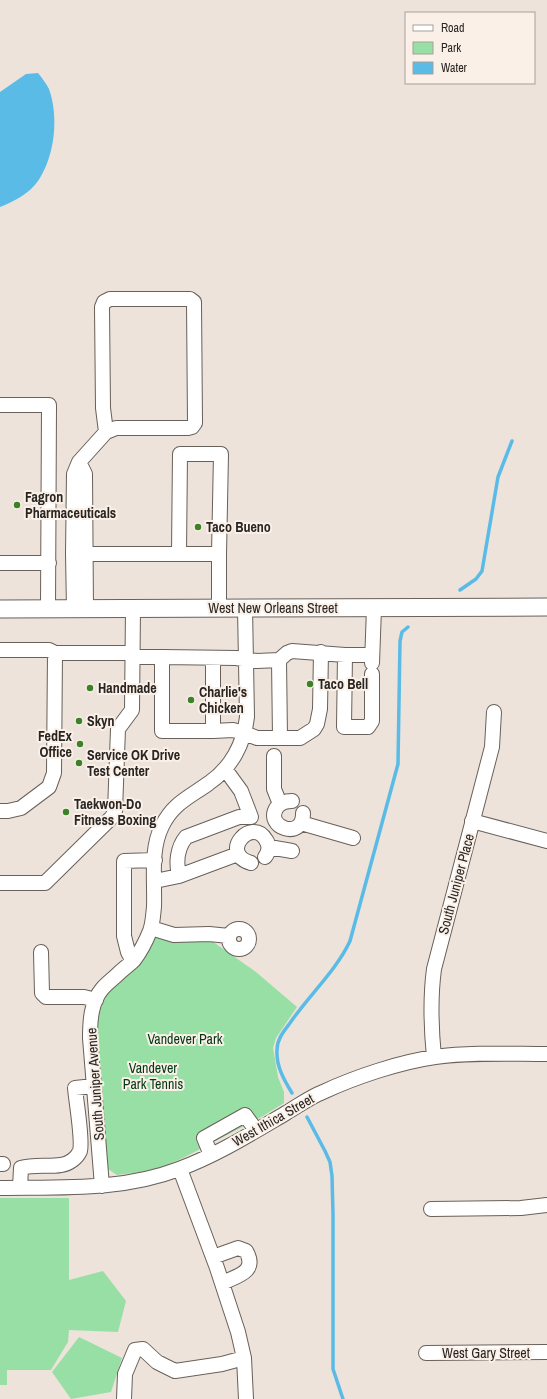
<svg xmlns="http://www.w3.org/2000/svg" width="547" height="1399" viewBox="0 0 547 1399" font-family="'Archivo Narrow',sans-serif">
<rect width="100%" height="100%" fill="#ede3db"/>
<path fill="#98dfa5" d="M 155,937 L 209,939 L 256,972 L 297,1007 L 276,1038 L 273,1048 L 278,1077 L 284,1092 L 284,1103 L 263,1116 L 183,1158 L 165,1166 L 141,1172 L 117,1175 L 108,1169 L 103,1122 L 95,1023 L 108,989 L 140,961 Z
M 0,1198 L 69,1198 L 69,1280 L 103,1271 L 126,1301 L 118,1332 L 69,1330 L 68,1342 L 51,1370 L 7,1370 L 7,1385 L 0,1385 Z
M 79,1337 L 122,1358 L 111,1392 L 71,1399 L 52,1372 Z"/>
<path fill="#5abbe6" d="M 38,73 C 42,78 46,83 49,89 C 59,117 55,156 38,181 C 30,193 13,202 0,207 L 0,92 L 26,74 Z"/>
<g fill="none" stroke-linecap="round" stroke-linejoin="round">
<path stroke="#5abbe6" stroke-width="3.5" d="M 460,590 L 476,579 L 482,571 L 498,477 L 512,441
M 292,1093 C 284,1080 276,1066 277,1050 C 277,1039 284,1031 290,1023 C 309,995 336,971 350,941 L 398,764 L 400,641 L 402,632 L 408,627
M 307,1117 L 325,1151 L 330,1162 L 332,1176 L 333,1214 L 333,1369 L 343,1399"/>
<g stroke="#686059" stroke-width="16">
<path id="minor" d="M 0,405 L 49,405 L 48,609
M 79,462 L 85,474 L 86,609
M 179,553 L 180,454 L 221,454 L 219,554 L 219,608
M 77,554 L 219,554
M 0,563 L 49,563
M 74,609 L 73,554 L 74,474 L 79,462 L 106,432 L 116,428 L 188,428 L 192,427 L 195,423 L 194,302 L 190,299 L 110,299 L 104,302 L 102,307 L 103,408 L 106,432
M 0,650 L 49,650 L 55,653 L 54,773 L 49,787 L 21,808 L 8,811 L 0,811
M 55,653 L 133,653
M 372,655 L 345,655 L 344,727 L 368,727 L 372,721 L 372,674
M 132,657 L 162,657
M 162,657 L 236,658 L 257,661 L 279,660 L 280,738 L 257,738 L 244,733 L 233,730 L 213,731 L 162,731 Z
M 213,658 L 213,731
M 279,660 L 287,653 L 292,651 L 345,655
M 372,663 L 374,608
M 280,738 L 300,738 L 314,729 L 317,724 L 320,709 L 321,652
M 274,756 L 274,789 L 280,804
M 292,801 C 286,801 281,802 277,807 C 263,828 304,841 303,813
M 472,821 L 547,841
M 301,823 L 353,838
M 269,847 L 292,851
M 251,863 C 218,853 252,816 266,840 C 270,846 269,852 265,857
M 179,876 C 176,863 177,848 186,837 L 239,817 L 251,817 L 241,791 L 225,769
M 155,881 L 179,876 L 238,854
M 0,883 L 45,883 L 112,817 L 115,811 L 118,729 L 132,710 L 133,608
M 151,928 L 174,935 L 209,934 L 229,936
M229 939a10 10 0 1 1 20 0a10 10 0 1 1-20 0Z
M 41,952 L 42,993 L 46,997 L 84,997 L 96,1000
M 133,961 L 128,952 L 124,936 L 124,861 L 155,860
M 434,1057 C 431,1027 430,999 434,969 L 492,747 L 494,712
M 211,1155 L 204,1138 L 245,1115 L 256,1130
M 0,1164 L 3,1164
M 180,1169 L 217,1268 L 238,1332 L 244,1358 L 246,1399
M 102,1186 L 90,1038 C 90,1021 91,1002 102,989 C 107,983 113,979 118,974 C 123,969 129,965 134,960 C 141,951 146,941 150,931 C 153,923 153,915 154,907 C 155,880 150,850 162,826 C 173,803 190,797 209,783 C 231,768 244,744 247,717 L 245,608
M 0,1188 C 60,1187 122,1191 179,1169 C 217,1155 252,1133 286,1113 C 298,1106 310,1097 323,1092 C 355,1077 400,1062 435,1057 C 472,1052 510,1054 547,1054
M 20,1188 L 21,1168 C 34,1164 48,1167 61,1165 C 69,1164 77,1158 80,1151 C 83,1140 76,1101 75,1088 L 94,1086
M 431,1209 L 521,1208 L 547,1205
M 213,1257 L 238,1248 L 246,1251 C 258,1272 237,1276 222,1283
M 426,1353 L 547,1352
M 124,1399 L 125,1374 L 135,1350 L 143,1349 L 157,1362 L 175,1371 L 222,1364 L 244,1358"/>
</g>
<g stroke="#686059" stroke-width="19">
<path id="major" d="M 0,609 L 547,607"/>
</g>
<use href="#minor" stroke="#fff" stroke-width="14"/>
<use href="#major" stroke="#fff" stroke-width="17"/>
</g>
<g fill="#3c8328" stroke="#faf0e8" stroke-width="1.5">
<circle cx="17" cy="505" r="4"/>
<circle cx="198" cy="527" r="4"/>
<circle cx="310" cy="684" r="4"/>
<circle cx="90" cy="688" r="4"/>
<circle cx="191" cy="700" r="4"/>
<circle cx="79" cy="721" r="4"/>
<circle cx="80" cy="744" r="4"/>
<circle cx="79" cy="763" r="4"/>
<circle cx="66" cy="812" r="4"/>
</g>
<g text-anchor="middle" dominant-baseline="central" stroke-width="4" stroke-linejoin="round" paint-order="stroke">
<g font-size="14" font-weight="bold" fill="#282522" stroke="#faf0e8" text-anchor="start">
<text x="25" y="497">Fagron<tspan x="25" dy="16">Pharmaceuticals</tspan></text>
<text x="206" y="527">Taco Bueno</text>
<text x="318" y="684">Taco Bell</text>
<text x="98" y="688">Handmade</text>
<text x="199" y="692">Charlie's<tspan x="199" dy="16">Chicken</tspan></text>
<text x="87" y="721">Skyn</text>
<text x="72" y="736" text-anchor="end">FedEx<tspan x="72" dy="16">Office</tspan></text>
<text x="87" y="755">Service OK Drive<tspan x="87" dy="16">Test Center</tspan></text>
<text x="74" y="804">Taekwon-Do<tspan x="74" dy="16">Fitness Boxing</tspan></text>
</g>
<g font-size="14" fill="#282522" stroke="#faf0e8">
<text x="273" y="608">West New Orleans Street</text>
<text transform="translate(456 884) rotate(-75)">South Juniper Place</text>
<text transform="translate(95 1084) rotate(-94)">South Juniper Avenue</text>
<text transform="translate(273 1120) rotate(-30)">West Ithica Street</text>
<text x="486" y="1353">West Gary Street</text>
</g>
<g font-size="14" fill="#003712" stroke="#faf0e8">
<text x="185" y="1039">Vandever Park</text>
<text x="153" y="1068">Vandever<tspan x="153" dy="16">Park Tennis</tspan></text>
</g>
</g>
<rect x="405" y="12" width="130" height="72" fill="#faf0e8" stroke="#a69f99"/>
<rect x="413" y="25" width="20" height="6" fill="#ffffff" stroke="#a69f99"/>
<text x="441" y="32" font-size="12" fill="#282522">Road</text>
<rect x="413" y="42" width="20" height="12" fill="#98dfa5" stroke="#a69f99"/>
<text x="441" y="52" font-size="12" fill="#282522">Park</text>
<rect x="413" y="62" width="20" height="12" fill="#5abbe6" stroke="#a69f99"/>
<text x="441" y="72" font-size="12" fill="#282522">Water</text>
</svg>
